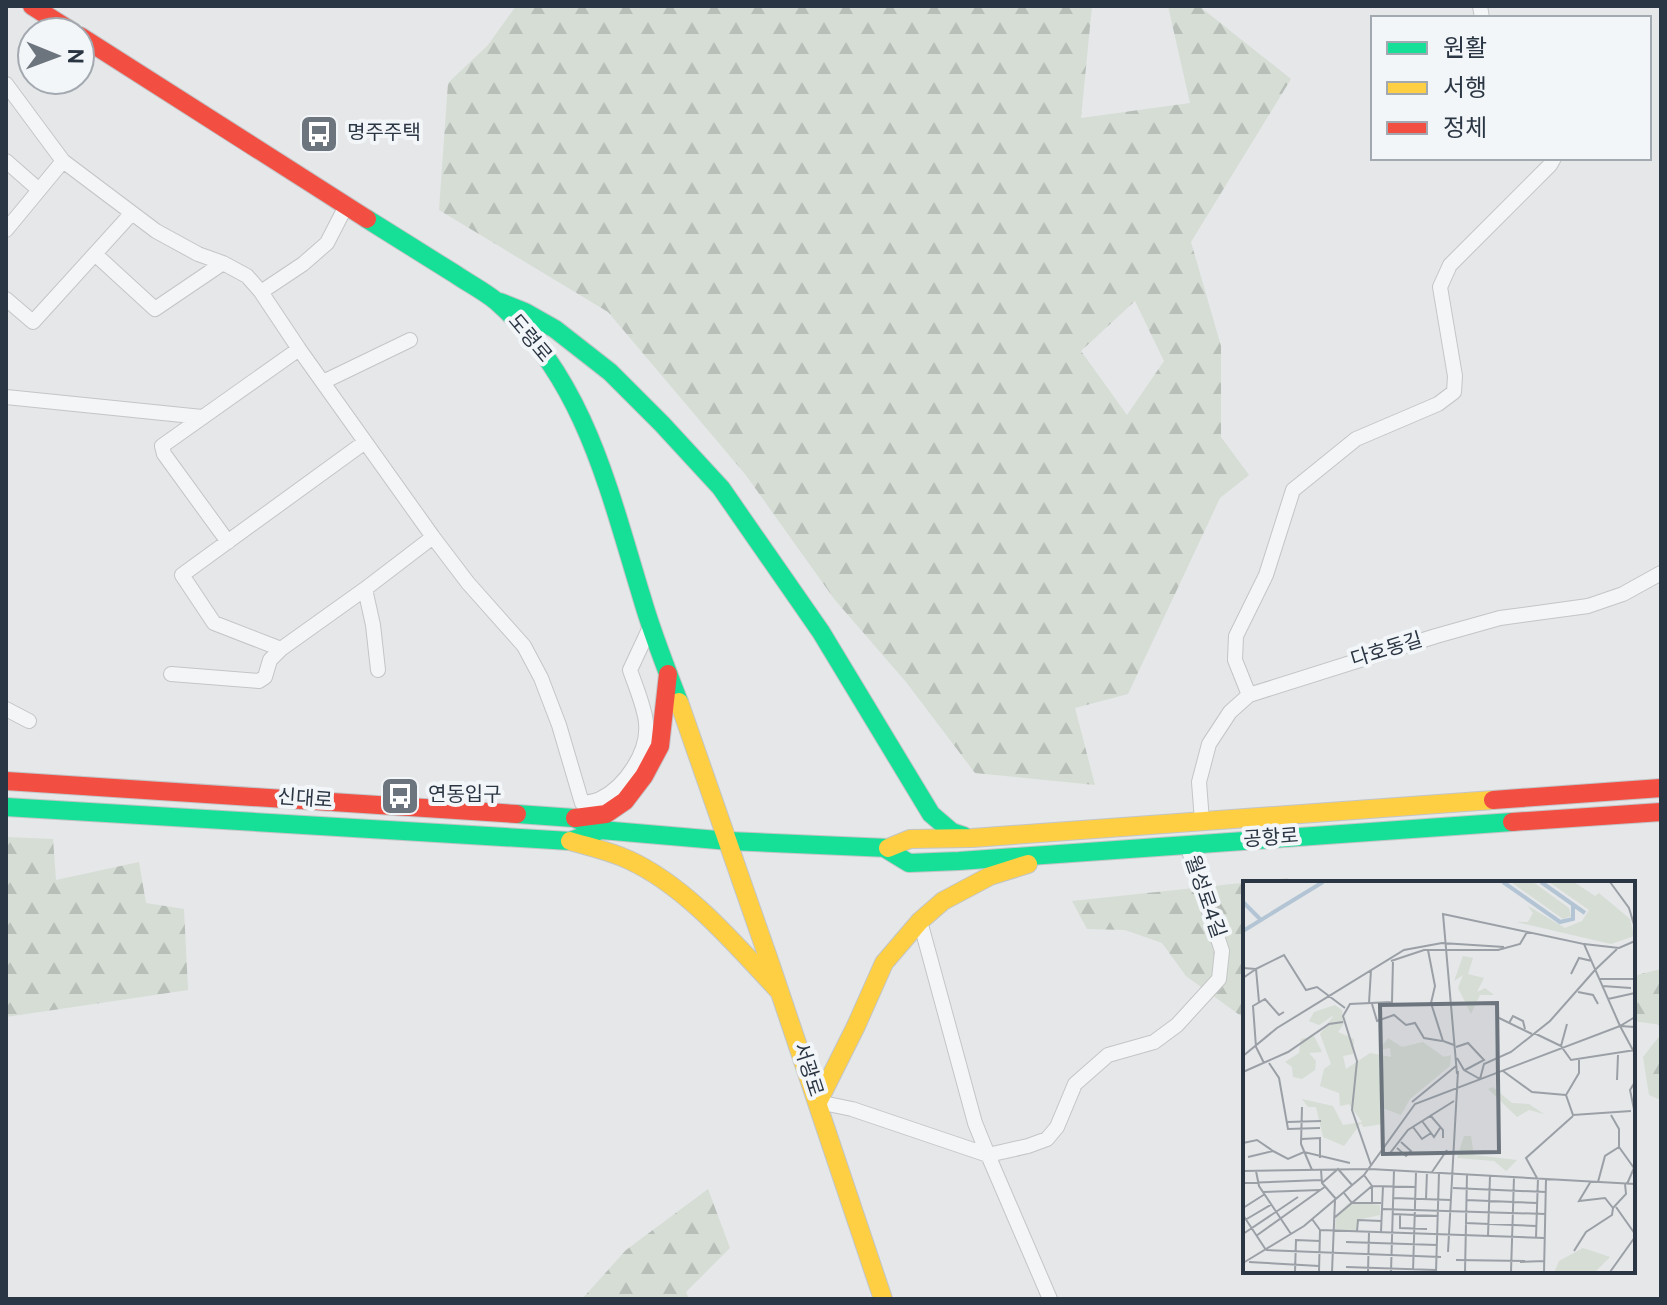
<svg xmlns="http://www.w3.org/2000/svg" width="1667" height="1305" viewBox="0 0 1667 1305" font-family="Overpass,'Noto Sans KR',sans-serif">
<defs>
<pattern id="forest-firs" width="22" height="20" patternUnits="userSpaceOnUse" patternTransform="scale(2)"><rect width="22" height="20" fill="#d6ddd5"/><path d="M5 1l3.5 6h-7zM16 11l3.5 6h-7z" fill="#b8beb8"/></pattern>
</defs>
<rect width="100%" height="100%" fill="#e5e7e9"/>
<path fill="url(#forest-firs)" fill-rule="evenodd" d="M 516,6 L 1092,6 L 1081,118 L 1190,103 L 1168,6 L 1199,6 L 1291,79 L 1191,242 L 1221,346 L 1221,437 L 1249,475 L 1220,498 L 1128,694 L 1075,708 L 1095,785 L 975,773 L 906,682 L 835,600 L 745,474 L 608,312 L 439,210 L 448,83 L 488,45 ZM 1135,301 L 1164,361 L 1127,415 L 1081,351 Z
M 6,837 L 53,839 L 56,880 L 139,862 L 146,903 L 184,909 L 188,990 L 6,1017 Z
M 1288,878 L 1289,883 L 1245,883 L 1245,1019 L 1186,976 L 1162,943 L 1125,930 L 1087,929 L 1072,901 Z
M 1661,969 L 1661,1025 L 1633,1021 L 1633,976 Z
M 1661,1034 L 1661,1100 L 1649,1095 L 1643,1057 Z
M 708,1189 L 730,1248 L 686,1292 L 689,1299 L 582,1299 L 626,1250 Z"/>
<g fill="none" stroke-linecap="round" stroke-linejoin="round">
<g stroke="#c3c5c7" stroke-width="16">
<path id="street" d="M 1480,6 L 1482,18
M 6,84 L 63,161 L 156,231 L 198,254 L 223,263 L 247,276 L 261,292 L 299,349 L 433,537 L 468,583 L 524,646 L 541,678 L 559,725 L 582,803 C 588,802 594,802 600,799 C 625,787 649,752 646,723 C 645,708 635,685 630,670 L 651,625
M 6,161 L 39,190
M 6,230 L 63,161
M 95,254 L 155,309 L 223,263
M 261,292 L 303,264 L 327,243 L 346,206
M 6,299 L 33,322 L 132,213
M 323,382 L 410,340
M 6,397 L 202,417
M 228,542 L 164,454 L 162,446 L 299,349
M 365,589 L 373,625 L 378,670
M 281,649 L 214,623 L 182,575 L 365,442
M 171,674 L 259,681 L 265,677 L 270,660 L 281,649 L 365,589 L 433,537
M 1249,695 L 1235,660 L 1236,636 L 1266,575 L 1293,490 L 1356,439 L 1438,404 L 1454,392 L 1455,376 L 1440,287 L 1450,265 L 1550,165 L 1554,158
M 6,709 L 29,721
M 1202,821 L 1199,782 L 1209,744 L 1230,712 L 1249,695 L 1436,636 L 1500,618 L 1588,606 L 1623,594 L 1661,573
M 920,921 L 975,1123 L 988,1155 L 1028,1146 L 1047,1139 L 1057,1127 L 1075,1084 L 1108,1055 L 1154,1042 L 1177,1025 L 1219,979 L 1222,951 L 1187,845
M 818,1102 L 852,1109 L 988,1155 L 1050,1299"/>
</g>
<g stroke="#c3c5c7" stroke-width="20">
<path id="fast" d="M 367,219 C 396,237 426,256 455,274 C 468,283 484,291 496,301 C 585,379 609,491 642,598 C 652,633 666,668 679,702
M 500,302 L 525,312 L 555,329 L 610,372 L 662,424 L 721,488 L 821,632 L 931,814 L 952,832 L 964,836
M 6,807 L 570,841 L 601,830
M 517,814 L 574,818 L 601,830 L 729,841 L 888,848
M 886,849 L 909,863 L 959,861 L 1512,822"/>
</g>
<g stroke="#c3c5c7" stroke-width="20">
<path id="slow" d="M 679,702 L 770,963 L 883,1299
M 570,841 C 590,847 610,851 629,860 C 686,886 735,944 777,989
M 888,848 L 910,839 L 972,838 L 1493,800
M 818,1102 L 856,1026 L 884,963 L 920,921 L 943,901 L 990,876 L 1028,864"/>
</g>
<g stroke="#c3c5c7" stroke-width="20">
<path id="jam" d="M 32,6 L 73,32
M 80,36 L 367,219
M 6,781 L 517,814
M 1493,800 L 1661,788
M 575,818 L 606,814 L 625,801 L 644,776 L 660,746 L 668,674
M 1512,822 L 1661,812"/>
</g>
<use href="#street" stroke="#f4f5f6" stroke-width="14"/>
<use href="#fast" stroke="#16e098" stroke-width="18"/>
<use href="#slow" stroke="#ffcf43" stroke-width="18"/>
<use href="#jam" stroke="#f24e42" stroke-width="18"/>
</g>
<defs>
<g id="bus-square" transform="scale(2)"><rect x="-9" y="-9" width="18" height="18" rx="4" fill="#6c747e" stroke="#f3f6f8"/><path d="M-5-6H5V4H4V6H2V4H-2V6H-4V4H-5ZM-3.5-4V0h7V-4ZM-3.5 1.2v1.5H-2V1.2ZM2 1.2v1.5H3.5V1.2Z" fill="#fff"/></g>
</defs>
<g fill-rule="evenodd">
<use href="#bus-square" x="319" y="134"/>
<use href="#bus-square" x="400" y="796"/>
</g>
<g text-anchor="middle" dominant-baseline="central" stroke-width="8" stroke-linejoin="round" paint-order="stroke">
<g font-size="20" fill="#2b3644" stroke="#f3f6f8" text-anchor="start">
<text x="347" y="134">명주주택</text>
<text x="428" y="796">연동입구</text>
</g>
<g font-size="20" fill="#2b3644" stroke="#f3f6f8">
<text transform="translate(529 339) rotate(50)">도령로</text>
<text transform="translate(1387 651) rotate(-17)">다호동길</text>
<text transform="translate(305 800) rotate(4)">신대로</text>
<text transform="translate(1271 839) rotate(-4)">공항로</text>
<text transform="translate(1204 897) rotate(71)">월성로4길</text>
<text transform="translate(807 1070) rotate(72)">서광로</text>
</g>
</g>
<g transform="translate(1243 881)">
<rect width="392" height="392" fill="#e5e7e9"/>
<path d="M 268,1 L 290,1 L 326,27 L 328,35 L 320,38 ZM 306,1 L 331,1 L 352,15 L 356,12 L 387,38 L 391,55 L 368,63 L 273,41 L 285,41 L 290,32 L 285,25 L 322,47 L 339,40 L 346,29 Z" fill="#d6ddd5"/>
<path d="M 220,75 L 230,77 L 225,93 L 241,97 L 234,111 L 242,107 L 251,114 L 237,114 L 228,133 L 215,107 L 220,94 L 211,100 ZM 92,124 L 99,129 L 101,142 L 95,151 L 111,158 L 110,173 L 100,175 L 103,188 L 127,172 L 148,176 L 147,167 L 136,169 L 145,157 L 159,166 L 180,161 L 201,176 L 208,174 L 207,185 L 167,218 L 158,234 L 137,226 L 140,243 L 120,246 L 118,242 L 101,265 L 80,256 L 73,226 L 65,226 L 59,218 L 90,225 L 100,244 L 119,241 L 106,223 L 97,225 L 96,212 L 77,205 L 81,188 L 88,183 L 77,153 L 91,134 L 76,144 L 66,140 L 71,131 ZM 71,155 L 79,171 L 66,172 L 73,180 L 72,189 L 59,198 L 50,196 L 49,186 L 42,181 L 56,172 L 58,158 ZM 250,206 L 269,222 L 286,223 L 301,233 L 286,229 L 274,236 L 245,208 ZM 221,255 L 228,255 L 231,274 L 274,279 L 263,290 L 251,280 L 214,277 ZM 340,367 L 367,376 L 352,391 L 312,390 L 316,380 Z" fill="#d6ddd5"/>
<path d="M 107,321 L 137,324 L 137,334 L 115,339 L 113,350 L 92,349 L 93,334 Z" fill="#d6ddd5"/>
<path fill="none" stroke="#b3c5d4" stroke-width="4" d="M 260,1 L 317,41 L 330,38 L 330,24M 298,1 L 342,32M 0,21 L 17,38M 0,50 L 80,1"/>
<path fill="none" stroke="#9ba0a7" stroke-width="2" d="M 367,1 L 386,27 L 392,47M 341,63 L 376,67 L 392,60M 185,69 L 192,105 L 188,122 L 200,160 L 211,164M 148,80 L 181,69 L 255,69 L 277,63 L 284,51M 0,87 L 13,88 L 41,74 L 63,109 L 74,106 L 102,127M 352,89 L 374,68M 328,93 L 336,77 L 349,80M 0,97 L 13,88 L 16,121M 356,98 L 392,98M 359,105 L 388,107M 335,111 L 350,114 L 355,123M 365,118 L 392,112M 126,122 L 128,89M 129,123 L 134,140 L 151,134 L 163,144 L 172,142 L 181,157 L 199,160M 254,136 L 289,153M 266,142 L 270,135 L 280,140 L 282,148M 324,143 L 318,165 L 328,179 L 392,169M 377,145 L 392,173M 291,152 L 318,165M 213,166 L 225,162 L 241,179 L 222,189M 0,175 L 34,147 L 161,69 L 199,62 L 261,66M 214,177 L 221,189 L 237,198M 336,179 L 336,192 L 323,214 L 330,234 L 388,230M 21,182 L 13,166 L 10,125 L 22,118 L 36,134 L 41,131M 26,182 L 36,197 L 45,248 L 77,247M 260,190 L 289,211 L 323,214M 0,191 L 45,171 L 86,143 L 100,141M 214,193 L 200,33 L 341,63 L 377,145 L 392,136M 237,198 L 241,183 L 268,171 L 307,140 L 352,89M 374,199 L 375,174M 392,201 L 387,209 L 392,233M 169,221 L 213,185M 59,226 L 58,263 L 69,289M 187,234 L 200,249 L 200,257M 179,240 L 191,256 L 197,247M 44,241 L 78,240M 170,246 L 179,258 L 188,252M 59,258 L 77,257 L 77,277M 0,262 L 14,259 L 30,270 L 5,276M 376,266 L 391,287 L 384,303M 154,267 L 163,275 L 168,270 L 158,261M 30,270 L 45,278 L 61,271 L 107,282M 138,274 L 147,272 L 165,249 L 211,220M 210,280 L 215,190M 128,284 L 109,229 L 114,180 L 100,135 L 107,123 L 149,121 L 150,79M 78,289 L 79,302 L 93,318M 0,290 L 127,288 L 392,303M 13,290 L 16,305 L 48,353M 189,291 L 204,269M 121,294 L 129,305 L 129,322M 294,297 L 283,277 L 330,235M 348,300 L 336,320 L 362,317 L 370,327 L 383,313 L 382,303M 355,301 L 362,275 L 376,266 L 376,248 L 368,234M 0,302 L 78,299M 79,302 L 95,288 L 109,304M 210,307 L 303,311M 20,311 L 77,309M 101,312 L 109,322 L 138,322M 150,317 L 208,319M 183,318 L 184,291M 223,319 L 294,322M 373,326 L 392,353M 0,327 L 22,313M 138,328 L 302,333M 150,333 L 195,335M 0,334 L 23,369M 157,334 L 157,347 L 184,348M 91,337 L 129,305 L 173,306M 69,338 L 77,349 L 76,391M 2,339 L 29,323M 222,342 L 293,345M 77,349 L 301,357M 114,350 L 115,339 L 138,340M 138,351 L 140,305M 0,353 L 55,316M 13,355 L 83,305M 245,355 L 247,295M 293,356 L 295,297M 103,361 L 194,364M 23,369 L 198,376M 331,370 L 343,351 L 369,334 L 370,327M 205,371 L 210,280M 213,379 L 282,380M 6,381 L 76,385M 277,381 L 301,380M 0,382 L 61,345 L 121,294 L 172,223 L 377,145 L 392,146M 103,386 L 193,389M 52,391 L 53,359 L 77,360M 89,391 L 92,319M 125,391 L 126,351M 148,391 L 151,289M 170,391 L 173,291M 193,391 L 196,292M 222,391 L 224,293M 268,391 L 271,296M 301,391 L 303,298M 367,391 L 392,356"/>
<path fill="#6c747e" fill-opacity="0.15" stroke="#6c747e" stroke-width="4" d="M 254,122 L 256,271 L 140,273 L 137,124 Z"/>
<rect width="392" height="392" fill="none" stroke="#2b3644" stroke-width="4"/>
</g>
<rect width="1667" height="1305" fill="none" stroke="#2b3644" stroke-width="16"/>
<rect x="1371" y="16" width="280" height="144" fill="#f3f6f8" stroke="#a3a9b0" stroke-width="2"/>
<rect x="1387" y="42" width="40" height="12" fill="#16e098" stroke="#a3a9b0" stroke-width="2"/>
<text x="1443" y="56" font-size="24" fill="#2b3644">원활</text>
<rect x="1387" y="82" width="40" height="12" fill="#ffcf43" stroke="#a3a9b0" stroke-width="2"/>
<text x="1443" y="96" font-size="24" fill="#2b3644">서행</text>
<rect x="1387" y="122" width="40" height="12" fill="#f24e42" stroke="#a3a9b0" stroke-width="2"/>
<text x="1443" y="136" font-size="24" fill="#2b3644">정체</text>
<g transform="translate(56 56) rotate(91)"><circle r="38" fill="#f3f6f8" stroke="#a3a9b0" stroke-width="2"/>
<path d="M0-6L14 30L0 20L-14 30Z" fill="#6c747e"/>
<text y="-12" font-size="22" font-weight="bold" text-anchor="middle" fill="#2b3644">N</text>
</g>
</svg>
